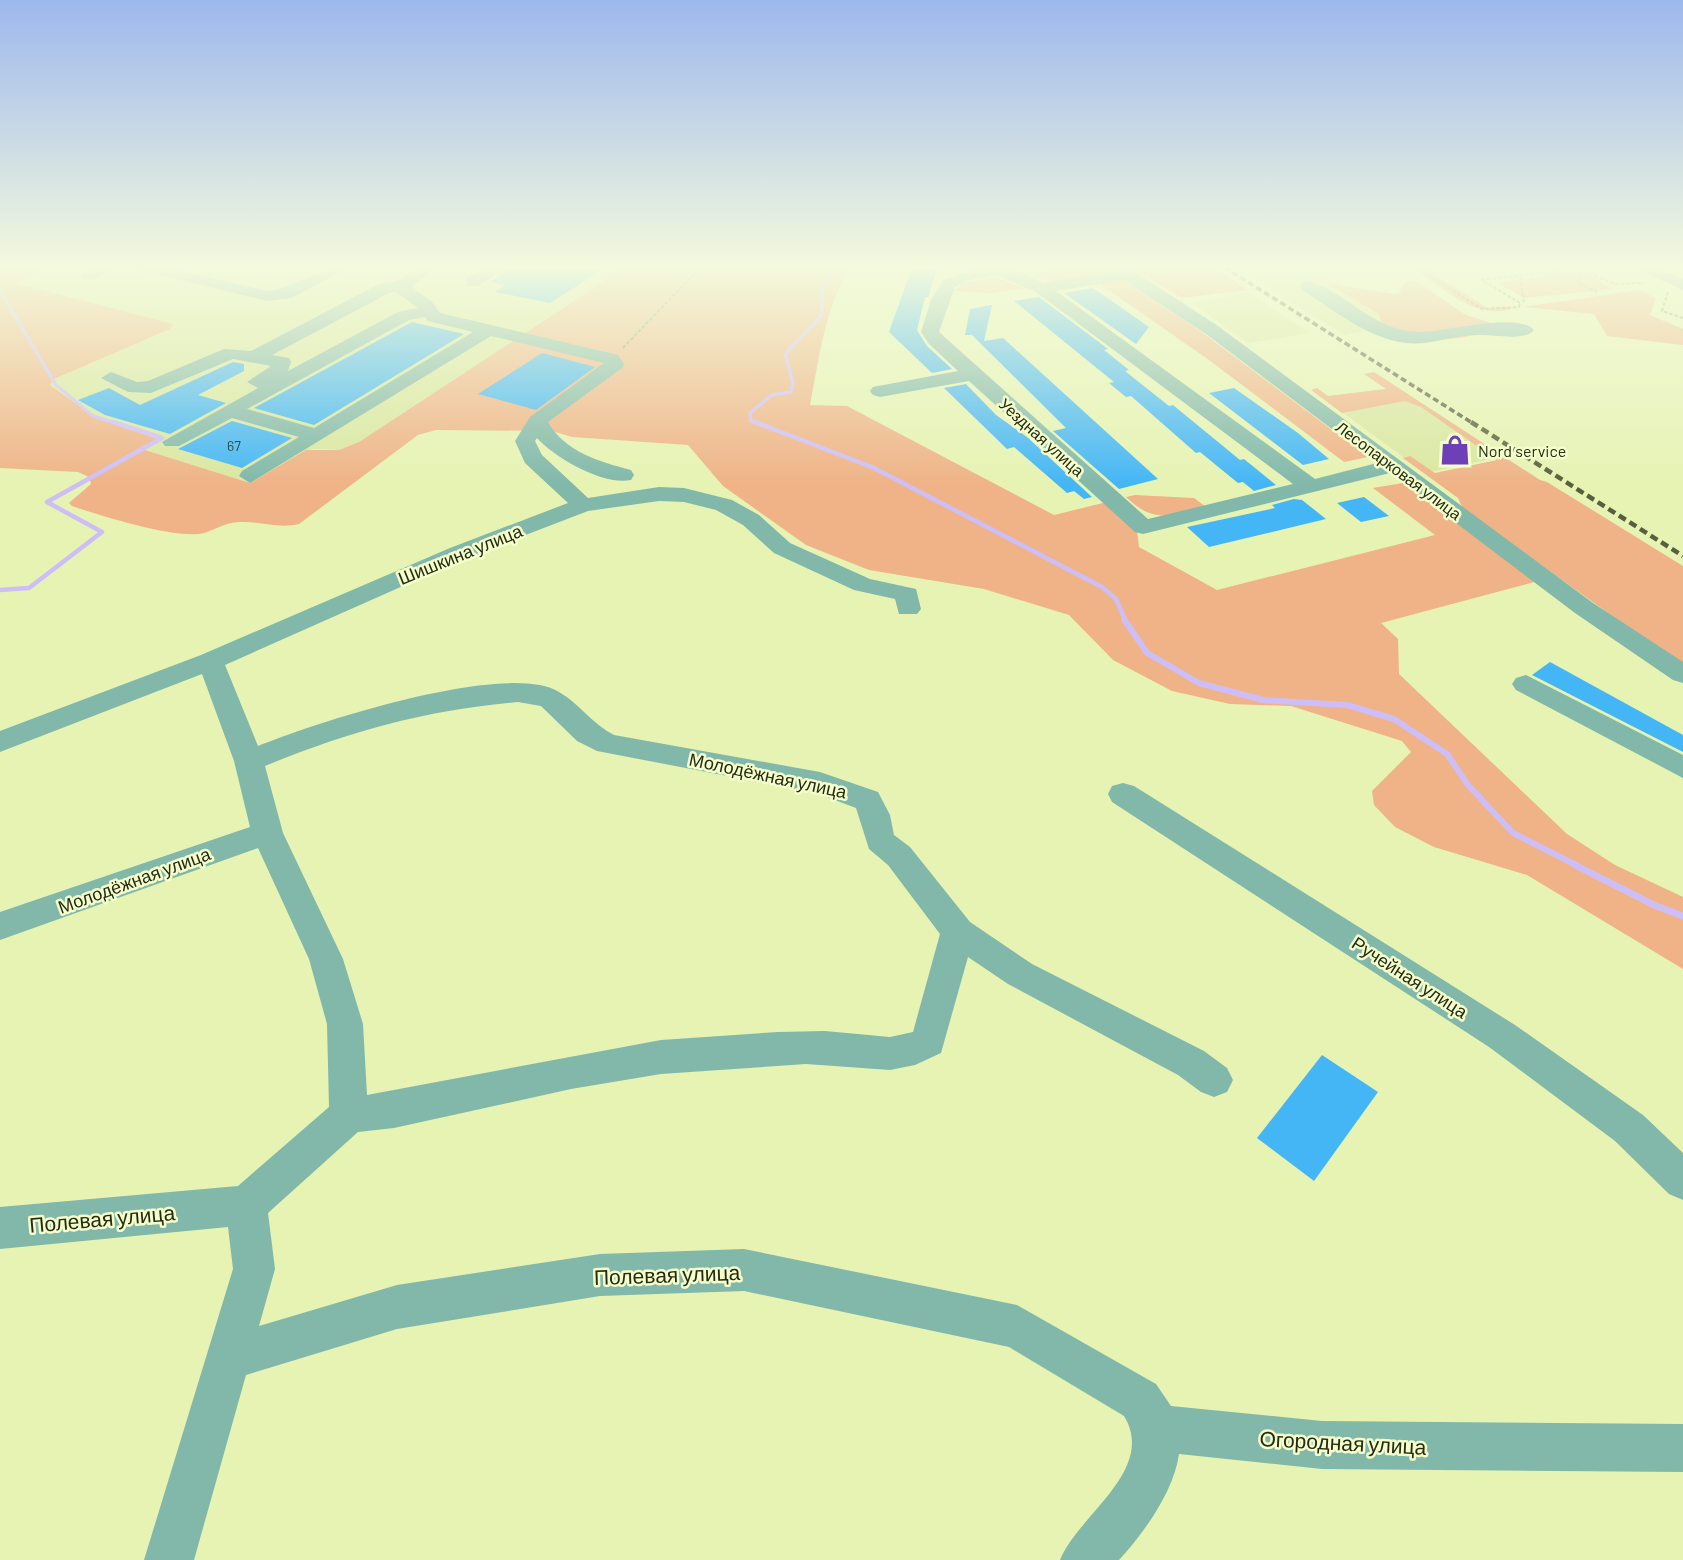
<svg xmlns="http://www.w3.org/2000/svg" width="1683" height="1560" viewBox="0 0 1683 1560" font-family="Barlow,sans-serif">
<rect width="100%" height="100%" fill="#e6f3b3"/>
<path fill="#d9e7a1" d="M 51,267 L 626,267 L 359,442 L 339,450 L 314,449 L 250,483 L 145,450 L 161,437 L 91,414 L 50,385 L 54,379 L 170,329 L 14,282 Z
M 1234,267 L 1328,267 L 1332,281 L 1389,317 L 1383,327 L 1344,335 Z
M 1245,293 L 1252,295 L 1310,333 L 1248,343 L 1192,303 Z
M 1395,388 L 1499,457 L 1425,473 L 1327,401 Z"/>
<path fill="#efb387" d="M 0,267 L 50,267 L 14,283 L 173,324 L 170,329 L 54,379 L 50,385 L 91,414 L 161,437 L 145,450 L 250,483 L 306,450 L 339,450 L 359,442 L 626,267 L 850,267 C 825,307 819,359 810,405 L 847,406 L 1054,515 L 1107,502 L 1137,531 L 1139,547 L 1217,590 L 1435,535 L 1373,488 L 1403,483 L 1538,581 L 1381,623 L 1398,639 L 1399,674 L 1567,834 L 1615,865 L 1683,897 L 1683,969 L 1527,875 L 1434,847 L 1395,827 L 1374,805 L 1372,791 L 1411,752 L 1402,741 L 1291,706 L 1230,704 L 1172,691 L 1113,660 L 1069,615 L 984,589 L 869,570 L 806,545 L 723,486 L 688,445 L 572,437 L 552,431 L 436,430 L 418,435 L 299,524 C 278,529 261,521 240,522 C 224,522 213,532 199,534 C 168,537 102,516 72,506 L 69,503 L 91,484 L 89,477 L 78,472 L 0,468 Z
M 1052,267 L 1101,267 L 1107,272 L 1055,282 L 1033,276 Z
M 1130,267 L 1214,267 L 1247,290 L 1182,298 Z
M 1419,267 L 1462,267 L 1428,271 L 1488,308 L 1509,306 L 1512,309 C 1476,319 1450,293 1421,274 Z
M 1578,272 L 1587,274 L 1612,289 L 1524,298 L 1497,283 Z
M 996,277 L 1024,288 L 992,293 L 954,291 L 963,283 Z
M 1119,278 L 1199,330 L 1368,457 L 1344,462 L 1209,360 L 1097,282 Z
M 1414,280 L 1466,315 L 1494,324 C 1457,350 1421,336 1382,325 L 1379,314 L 1328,284 L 1394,294 L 1399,293 L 1406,281 Z
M 1639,290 L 1656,298 L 1650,315 L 1683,329 L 1683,345 L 1607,336 L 1594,314 L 1523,307 Z
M 1374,372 L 1540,480 L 1547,482 L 1683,566 L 1683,663 L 1622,623 L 1463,509 L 1458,498 L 1403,458 L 1410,456 L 1435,473 L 1497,460 L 1421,407 L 1405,401 L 1342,413 L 1311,390 L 1317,388 L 1328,396 L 1386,389 L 1364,374 Z
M 1135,495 L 1194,498 L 1206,507 C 1171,515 1155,525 1126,497 Z"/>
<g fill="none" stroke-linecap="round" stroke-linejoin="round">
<path stroke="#cebef8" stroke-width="3.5" d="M 0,291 L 56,385 L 93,416 L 119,424
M 759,424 L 751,421 L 750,413 L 772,395 L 791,392 L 793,383 L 785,354 L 822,315 L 822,290 L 836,267"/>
<path stroke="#cebef8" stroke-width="4.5" d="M 755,422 L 874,468 L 1102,587 L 1116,599 L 1125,620
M 0,590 L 29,588 L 102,532 L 47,502 L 162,438 L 113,422"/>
<path stroke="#cebef8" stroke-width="6" d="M 1124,619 L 1147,653 L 1199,683 L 1263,700 L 1347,705 L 1394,719 L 1447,754 L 1468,785 L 1513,833 L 1578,866"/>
<path stroke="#cebef8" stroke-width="7" d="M 1575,865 L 1656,906 L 1683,916"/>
</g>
<path fill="#44b6f5" d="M 510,267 L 607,267 L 550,303 L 495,292 L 506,285 L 490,282 Z
M 912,267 L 937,269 L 928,297 L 925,297 L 917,330 L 927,346 L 952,369 L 932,373 L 889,332 Z
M 1093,288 L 1149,327 L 1136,344 L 1064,293 Z
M 1039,297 L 1108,349 L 1104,350 L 1129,370 L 1125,371 L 1169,406 L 1173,405 L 1240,460 L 1244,459 L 1276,485 L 1254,491 L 1243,482 L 1238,483 L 1200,452 L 1196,453 L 1131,396 L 1126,397 L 1109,383 L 1114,382 L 1014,301 Z
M 992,305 L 984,341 L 1003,338 L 1158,479 L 1119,489 L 1053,431 L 1066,428 L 972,335 L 965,335 L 970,309 Z
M 412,322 L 464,334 L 314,425 L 254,408 Z
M 542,353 L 595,367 L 536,410 L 478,394 Z
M 233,362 L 244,364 L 244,371 L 198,395 L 226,403 L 170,434 L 105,415 L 78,400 L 109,388 L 140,405 Z
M 966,384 L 996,415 L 1027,437 L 1092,497 L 1084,499 L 1074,491 L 1067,493 L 1014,447 L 1007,449 L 944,388 Z
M 1234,388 L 1298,433 L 1329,459 L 1303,465 L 1209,393 Z
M 232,421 L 292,438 L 242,468 L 178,449 Z
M 1364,497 L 1389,516 L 1361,522 L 1337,503 Z
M 1294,499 L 1302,500 L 1326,519 L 1209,547 L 1187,527 L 1275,508 L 1272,505 Z
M 1550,662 L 1683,735 L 1683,752 L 1532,675 Z
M 1322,1055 L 1378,1092 L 1314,1181 L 1257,1138 Z"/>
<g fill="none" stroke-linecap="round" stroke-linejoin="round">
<path stroke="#939d6d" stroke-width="2" stroke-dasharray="3.5 2" stroke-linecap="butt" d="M 1415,267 L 1482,309 L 1519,307 L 1520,303
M 1582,269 L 1578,283 L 1597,292
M 1520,277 L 1524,303
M 1668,292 L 1662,311 L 1683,318
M 1520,303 L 1482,280 L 1577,268 L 1615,284 L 1644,283
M 623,348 L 701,267"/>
<path fill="#81b8aa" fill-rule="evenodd" d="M 95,267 L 116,267 L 94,279 L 82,279 L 82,273 Z
M 137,267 L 165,267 L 267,291 C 297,288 319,266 349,267 L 292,298 L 267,301 L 139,270 Z
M 419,267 L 437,267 L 412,287 L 432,302 L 440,313 L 618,355 L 624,364 L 622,368 L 548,422 C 565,452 600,462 631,470 L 634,475 L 631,480 C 604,486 555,458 537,438 L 535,441 L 542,455 L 588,498 L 659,487 L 684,488 L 732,500 L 759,515 L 790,543 L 870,579 L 916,589 L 921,609 L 917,614 L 899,614 L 895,599 L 854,590 L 774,553 L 743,525 L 716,510 L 684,502 L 659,501 L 588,511 L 466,558 L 225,665 L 258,746 C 314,723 506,660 559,692 C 580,704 592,724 614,735 L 820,772 L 878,792 L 890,815 L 894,835 L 910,847 L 970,922 L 1032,964 L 1204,1051 L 1227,1068 L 1233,1080 L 1227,1092 L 1214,1097 L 1201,1092 L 1178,1075 L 1008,984 L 968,957 L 941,1053 L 915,1065 L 890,1070 L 806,1064 L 661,1074 L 571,1089 L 394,1128 L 358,1132 L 268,1213 L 275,1269 L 259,1326 L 397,1285 L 600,1254 L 744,1249 L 1017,1305 L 1156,1384 L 1171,1406 L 1322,1421 L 1683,1424 L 1683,1472 L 1322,1469 L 1179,1454 C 1174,1491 1144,1533 1119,1560 L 1060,1560 C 1078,1515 1157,1470 1124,1416 L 1009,1347 L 744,1291 L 600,1296 L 397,1329 L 246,1375 L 194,1560 L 144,1560 L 233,1269 L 228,1227 L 0,1249 L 0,1207 L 238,1186 L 329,1107 L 327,1024 L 309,959 L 258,848 L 0,940 L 0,912 L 250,827 L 234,761 L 202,674 L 0,752 L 0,731 L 201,655 L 450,548 L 568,503 L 525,463 L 515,441 L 530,417 L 604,363 L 491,336 L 250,483 L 239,476 L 242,471 L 299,437 L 232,418 L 179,446 L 165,446 L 162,442 L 258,388 L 247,382 L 271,366 L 233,359 L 151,393 L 128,392 L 101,378 L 111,372 L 137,382 L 148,381 L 224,349 L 251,351 L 379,284 L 398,281 ZM 396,292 L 418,308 L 398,312 L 288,371 L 291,362 L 289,358 L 272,355 L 389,293 ZM 425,317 L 428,321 L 473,332 L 314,428 L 247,409 L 409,320 ZM 518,702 L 541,706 L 577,741 L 597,751 L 816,793 L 856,808 L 869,849 L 888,865 L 940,934 L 913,1032 L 890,1037 L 825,1031 L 778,1032 L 661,1040 L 367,1095 L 363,1024 L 343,959 L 283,833 L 265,766 C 350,731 426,710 518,702 Z
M 488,267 L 508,267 L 478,286 L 466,286 L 466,278 Z
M 982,267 L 1006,267 L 1044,283 L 1110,272 L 1106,267 L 1125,267 L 1134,271 L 1218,326 L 1593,603 L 1683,662 L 1683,683 L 1673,680 L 1575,613 L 1390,473 L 1143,534 L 1135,532 L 969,381 L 880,397 L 873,395 L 870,391 L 873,387 L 958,371 L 929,344 L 921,332 L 931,300 L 943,280 ZM 997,275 L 1036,292 L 1293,484 L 1148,519 L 939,332 L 955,287 L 970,280 ZM 1123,280 L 1206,334 L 1377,463 L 1315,479 L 1056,291 Z
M 1633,267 L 1654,267 L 1683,279 L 1683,290 Z
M 1308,281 C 1347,291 1369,330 1419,332 C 1441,333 1518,311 1534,330 C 1525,341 1496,335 1482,335 C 1462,334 1443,341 1423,343 C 1379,348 1337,312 1302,290 L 1300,286 L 1302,282 Z
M 1526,675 L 1683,755 L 1683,778 L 1516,690 L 1512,684 L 1516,678 Z
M 1123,783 L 1134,786 L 1515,1025 L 1643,1115 L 1683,1153 L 1683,1200 L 1669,1194 L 1615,1141 L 1489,1047 L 1112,802 L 1108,794 L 1112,786 Z"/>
<path stroke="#585f3c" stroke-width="3.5" stroke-dasharray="6 3.5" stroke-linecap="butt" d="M 1224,267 L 1474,424"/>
<path stroke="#585f3c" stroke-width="4.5" stroke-dasharray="8 4.5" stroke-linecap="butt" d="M 1471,422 L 1683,556"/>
</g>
<linearGradient id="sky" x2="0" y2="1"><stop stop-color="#9db8ee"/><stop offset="0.55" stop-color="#f4fadd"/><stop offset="1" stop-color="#f4fadd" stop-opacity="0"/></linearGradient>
<rect width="1683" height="485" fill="url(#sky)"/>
<defs>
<g id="shop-bare" transform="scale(2.415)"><path d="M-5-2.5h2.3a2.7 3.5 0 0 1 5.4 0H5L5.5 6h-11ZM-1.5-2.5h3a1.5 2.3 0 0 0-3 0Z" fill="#6e40b8" stroke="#f4fecc" stroke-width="2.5" paint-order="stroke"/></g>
</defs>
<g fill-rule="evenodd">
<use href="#shop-bare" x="1455" y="450"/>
</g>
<g text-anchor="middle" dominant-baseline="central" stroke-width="5" stroke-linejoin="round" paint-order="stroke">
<g font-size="14" fill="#2e4e4b">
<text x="234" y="445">67</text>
</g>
<g font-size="16" fill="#262b12" stroke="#f4fecc">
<text transform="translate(1042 437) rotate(42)">Уездная улица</text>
<text transform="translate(1399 470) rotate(37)">Лесопарковая улица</text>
</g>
<g font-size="16" fill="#262b12" stroke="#f4fecc" text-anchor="start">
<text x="1478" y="450">Nord service</text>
</g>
<g font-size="18" fill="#262b12" stroke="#f4fecc">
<text transform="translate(460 554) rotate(-22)">Шишкина улица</text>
<text transform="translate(768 775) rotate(12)">Молодёжная улица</text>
<text transform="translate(134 880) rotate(-20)">Молодёжная улица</text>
<text transform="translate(1410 977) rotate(33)">Ручейная улица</text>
</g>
<g font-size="21" fill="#262b12" stroke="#f4fecc">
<text transform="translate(102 1218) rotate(-5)">Полевая улица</text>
<text transform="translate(667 1274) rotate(-2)">Полевая улица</text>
<text transform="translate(1343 1442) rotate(3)">Огородная улица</text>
</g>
</g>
</svg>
